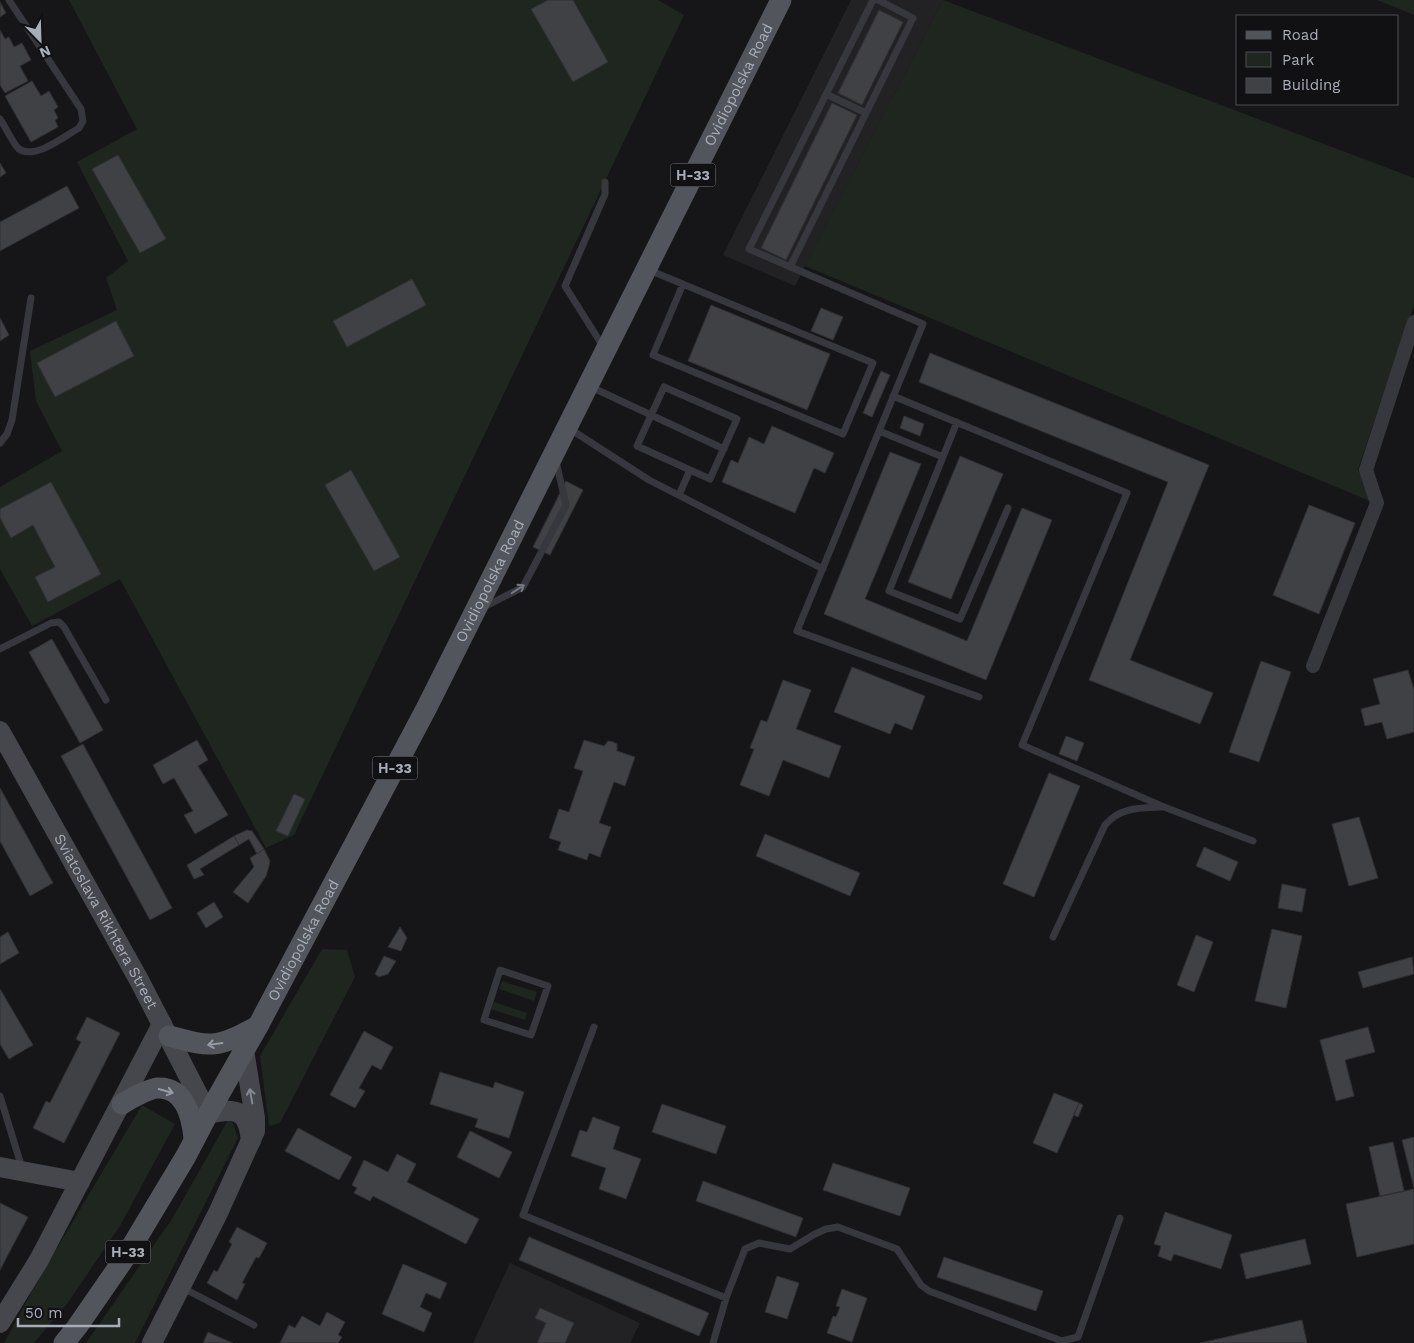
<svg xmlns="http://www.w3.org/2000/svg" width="1414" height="1343" viewBox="0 0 1414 1343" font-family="'Work Sans',sans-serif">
<rect width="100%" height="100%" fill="#161618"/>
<path fill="#222225" d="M 851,0 L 943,0 L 795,286 L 723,255 Z
M 510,1263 L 640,1323 L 630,1343 L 473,1343 Z"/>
<path fill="#1e261f" d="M 69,0 L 658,0 L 684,15 L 294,835 L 266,848 L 120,579 L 32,626 L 0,569 L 0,487 L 62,451 L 36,401 L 30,351 L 117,310 L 106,278 L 128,261 L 77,162 L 137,129 Z
M 943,0 L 1414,178 L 1414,305 L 1358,469 L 1370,501 L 805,266 Z
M 1377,0 L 1414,0 L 1414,15 Z
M 322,949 L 347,950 L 355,977 L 280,1123 L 269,1126 L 260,1056 Z
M 502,981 L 537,992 L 534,1001 L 499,989 Z
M 494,1002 L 527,1013 L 525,1020 L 491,1009 Z
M 142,1105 L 175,1124 L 120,1226 L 67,1304 L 34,1343 L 4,1343 L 41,1275 Z
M 228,1120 L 233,1123 L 238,1138 L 135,1343 L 86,1343 L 172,1219 Z"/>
<path fill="#404145" stroke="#303034" d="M 548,0 L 573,0 L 608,62 L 573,82 L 531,9 Z
M 0,2 L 6,13 L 0,17 Z
M 879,10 L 903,22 L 862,105 L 838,93 Z
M 0,30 L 5,39 L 9,37 L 14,47 L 22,43 L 31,60 L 20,66 L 28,81 L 5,93 L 0,85 Z
M 32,81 L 41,96 L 49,91 L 58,107 L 54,110 L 58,118 L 55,120 L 58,127 L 31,142 L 5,96 Z
M 832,103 L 857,115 L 786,260 L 761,248 Z
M 118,155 L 166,239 L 140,253 L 92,169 Z
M 0,163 L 6,173 L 0,177 Z
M 67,186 L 79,208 L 0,251 L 0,222 Z
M 412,279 L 426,305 L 347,347 L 333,321 Z
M 711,305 L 830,354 L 807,410 L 688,361 Z
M 821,308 L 843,317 L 833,340 L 811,331 Z
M 0,318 L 9,335 L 0,341 Z
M 116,321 L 134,356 L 55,397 L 37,363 Z
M 930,353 L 1209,465 L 1130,660 L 1213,693 L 1200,724 L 1089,680 L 1168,482 L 919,382 Z
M 881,371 L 890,375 L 872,417 L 863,413 Z
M 904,416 L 924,424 L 920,436 L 900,428 Z
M 772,426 L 834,453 L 825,473 L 814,468 L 795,513 L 722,482 L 731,460 L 738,463 L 749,437 L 764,444 Z
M 890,452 L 921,464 L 865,599 L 967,641 L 1022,508 L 1052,520 L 986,680 L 824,614 Z
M 960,456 L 1003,474 L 951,599 L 908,582 Z
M 351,470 L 400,557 L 374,571 L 325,485 Z
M 566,481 L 583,490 L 550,555 L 533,547 Z
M 51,482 L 101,574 L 48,602 L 35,577 L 55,567 L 33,525 L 11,538 L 0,518 L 0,509 Z
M 1309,505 L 1355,523 L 1319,614 L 1273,595 Z
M 52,639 L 103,730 L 80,743 L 29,652 Z
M 1261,661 L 1291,672 L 1259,762 L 1229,752 Z
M 852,667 L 925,696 L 912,730 L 895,723 L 890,734 L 834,712 Z
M 1408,670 L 1414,690 L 1414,732 L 1387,739 L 1382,722 L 1365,726 L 1361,709 L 1380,704 L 1373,679 Z
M 783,680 L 811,690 L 796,729 L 841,746 L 829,778 L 783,760 L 769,796 L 740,785 L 754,749 L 750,748 L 761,720 L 767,722 Z
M 1066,736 L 1084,743 L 1077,761 L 1059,754 Z
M 197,740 L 208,760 L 198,766 L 228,815 L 195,834 L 184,815 L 193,811 L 174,778 L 163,784 L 153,765 Z
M 584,740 L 604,746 L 608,741 L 613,742 L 617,744 L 617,751 L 635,757 L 625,786 L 614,782 L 599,823 L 611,827 L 600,857 L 589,853 L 587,860 L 558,850 L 561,842 L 549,838 L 559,809 L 569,812 L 583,771 L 574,768 Z
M 83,744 L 172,908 L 150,920 L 61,756 Z
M 1049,773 L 1080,786 L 1034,897 L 1003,884 Z
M 0,788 L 53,883 L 30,896 L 0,841 Z
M 294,794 L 305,799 L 288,836 L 276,831 Z
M 1359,817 L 1378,878 L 1349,886 L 1332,824 Z
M 247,830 L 252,831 L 264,849 L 257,854 L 249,839 L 239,845 L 234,836 Z
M 765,834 L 860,873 L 850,896 L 756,856 Z
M 234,836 L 239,845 L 200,869 L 204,875 L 194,879 L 187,865 Z
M 1204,847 L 1238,862 L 1230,881 L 1196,866 Z
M 264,849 L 270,861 L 269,866 L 266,876 L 248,903 L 233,892 L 254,867 L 250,858 Z
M 1282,884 L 1306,889 L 1302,912 L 1278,908 Z
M 214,902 L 223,917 L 206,928 L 197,913 Z
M 400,927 L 407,938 L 401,951 L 388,947 Z
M 1272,929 L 1302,936 L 1286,1008 L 1255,1001 Z
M 8,932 L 19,953 L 0,964 L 0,937 Z
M 1196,935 L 1213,942 L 1194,992 L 1177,985 Z
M 384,956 L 396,961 L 388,974 L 379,977 L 375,974 Z
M 1412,957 L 1414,974 L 1363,988 L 1358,972 Z
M 0,989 L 33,1045 L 9,1059 L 0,1044 Z
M 87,1017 L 120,1033 L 64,1143 L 33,1128 L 46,1101 L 50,1103 L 81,1042 L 76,1039 Z
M 1368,1027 L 1375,1052 L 1345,1060 L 1354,1096 L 1336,1101 L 1320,1040 Z
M 364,1031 L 393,1047 L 381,1070 L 372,1065 L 359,1088 L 365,1091 L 355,1108 L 330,1095 Z
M 440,1072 L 493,1088 L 495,1082 L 524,1092 L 509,1138 L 475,1127 L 478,1119 L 430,1104 Z
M 1054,1093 L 1079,1103 L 1057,1153 L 1033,1143 Z
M 1079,1103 L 1083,1105 L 1078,1117 L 1074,1115 Z
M 662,1104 L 726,1126 L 716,1154 L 652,1132 Z
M 593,1117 L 620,1127 L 613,1149 L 641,1159 L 626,1199 L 599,1189 L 606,1168 L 571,1156 L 580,1130 L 587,1132 Z
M 298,1128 L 352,1157 L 339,1180 L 285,1151 Z
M 470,1131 L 512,1152 L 499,1178 L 457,1157 Z
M 1414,1137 L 1414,1188 L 1402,1140 Z
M 1393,1142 L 1404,1191 L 1380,1196 L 1369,1147 Z
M 397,1154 L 416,1164 L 407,1182 L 479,1219 L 466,1244 L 373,1196 L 370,1201 L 354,1193 L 357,1188 L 352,1185 L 364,1160 L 388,1172 Z
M 833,1163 L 910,1188 L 900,1216 L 823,1190 Z
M 703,1181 L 803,1218 L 796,1237 L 696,1201 Z
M 1414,1189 L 1414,1244 L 1357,1257 L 1346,1204 Z
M 0,1203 L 28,1217 L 0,1270 Z
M 1165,1212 L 1232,1235 L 1221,1269 L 1174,1254 L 1171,1261 L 1158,1256 L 1161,1246 L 1154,1244 Z
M 237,1227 L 267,1243 L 259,1258 L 256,1257 L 242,1283 L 245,1284 L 237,1300 L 207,1283 L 214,1270 L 217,1272 L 232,1244 L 229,1242 Z
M 529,1237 L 709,1313 L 699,1336 L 519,1260 Z
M 1305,1239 L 1311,1264 L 1246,1279 L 1240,1254 Z
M 944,1257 L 1043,1291 L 1036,1311 L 937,1277 Z
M 403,1264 L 447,1283 L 440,1299 L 426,1293 L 420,1307 L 432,1313 L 424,1332 L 382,1314 Z
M 777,1276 L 799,1283 L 787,1319 L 765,1312 Z
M 842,1289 L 867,1298 L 852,1342 L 827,1333 L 833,1316 L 836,1317 L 840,1307 L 836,1306 Z
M 540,1308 L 574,1323 L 565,1343 L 537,1343 L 546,1323 L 535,1318 Z
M 327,1312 L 345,1322 L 338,1335 L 342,1337 L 338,1343 L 280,1343 L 289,1325 L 295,1328 L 302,1316 L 320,1326 Z
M 1302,1320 L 1307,1343 L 1200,1343 Z
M 208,1332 L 214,1335 L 233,1343 L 203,1343 Z"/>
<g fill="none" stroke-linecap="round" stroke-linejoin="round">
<path stroke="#37383d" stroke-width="7" d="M 873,0 L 749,249 L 923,324 L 797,631 L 979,697
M 826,94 L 866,113
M 0,119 C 5,126 13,144 19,149 C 35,160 65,136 79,128 L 83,121 L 81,109 L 9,0
M 790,267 L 913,18 L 878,0
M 649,270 L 873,363 L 843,434 L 653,355 L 683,284
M 604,348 L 565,286 L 605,194 L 605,182
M 591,387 L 724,449
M 664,387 L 737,419 L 710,479 L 637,446 Z
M 893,396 L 1127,493 L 1022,745 L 1164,807 L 1253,841
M 957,422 L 889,591 L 960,619 L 1008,508
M 570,429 L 649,480 L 823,569
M 879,431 L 943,457
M 0,443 L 7,434 L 12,420 L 31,298
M 679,495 L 690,470
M 484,607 L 523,587 L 566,505 L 556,461
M 0,649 L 51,623 L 59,622 L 64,627 L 106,700
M 1053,937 L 1105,825 C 1120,807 1140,808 1161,807
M 500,970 L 548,986 L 531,1035 L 484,1020 Z
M 594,1027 L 523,1215 L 726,1298
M 0,1096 L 22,1168
M 181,1287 L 254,1325
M 713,1343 L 726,1298 L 745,1249 L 759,1243 L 790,1249 L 815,1234 L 826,1229 L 838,1227 L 897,1249 L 921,1285 L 929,1291 L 1062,1341 L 1078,1337 L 1120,1218"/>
<path stroke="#37383d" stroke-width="14" d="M 1313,666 L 1377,503 L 1366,470 L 1414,322"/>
<g stroke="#45474d" stroke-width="20">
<path id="s1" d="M 0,731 L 139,980 L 208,1114 C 236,1107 248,1110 251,1141"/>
<path d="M 0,1167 L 80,1182"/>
<path d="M 0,1323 L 39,1260 L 162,1024"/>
<path d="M 152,1343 L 218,1213 L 255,1131 L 255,1118 L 244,1050"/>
</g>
<g stroke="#53555c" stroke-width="21">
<path d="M 169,1036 C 213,1048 217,1048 258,1026"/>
<path d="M 122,1104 C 132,1098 145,1090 157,1088 C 185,1086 192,1118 194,1138"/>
<path id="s2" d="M 64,1343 L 77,1327 L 126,1256 L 186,1156 L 208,1114 L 258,1026 L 426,709 L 781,0"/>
</g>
</g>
<defs><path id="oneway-shaft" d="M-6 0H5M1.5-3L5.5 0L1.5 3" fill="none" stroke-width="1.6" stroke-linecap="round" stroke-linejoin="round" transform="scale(1.25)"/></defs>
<use stroke="#757881" href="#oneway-shaft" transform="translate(518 589) rotate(-33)"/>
<g stroke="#979ba6">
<use href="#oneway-shaft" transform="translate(215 1044) rotate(172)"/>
<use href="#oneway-shaft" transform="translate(166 1091) rotate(16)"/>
</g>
<use stroke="#858993" href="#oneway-shaft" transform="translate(251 1096) rotate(-100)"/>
<g text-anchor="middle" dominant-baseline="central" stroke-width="4.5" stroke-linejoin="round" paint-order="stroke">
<g fill="#111113" stroke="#7b7e86" stroke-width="1">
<rect x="670.5" y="163.5" width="45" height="23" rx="4"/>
<rect x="372.5" y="756.5" width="45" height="23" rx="4"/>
<rect x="105.5" y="1240.5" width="45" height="23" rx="4"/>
</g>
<g font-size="14" font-weight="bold" fill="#a8adb8">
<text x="693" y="175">Н-33</text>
<text x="395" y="768">Н-33</text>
<text x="128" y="1252">Н-33</text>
</g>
<g font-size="15" fill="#a8adb8" stroke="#111113">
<text stroke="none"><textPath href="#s2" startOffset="1429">Ovidiopolska Road</textPath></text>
<text stroke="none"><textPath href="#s2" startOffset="874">Ovidiopolska Road</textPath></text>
<text stroke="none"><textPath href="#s1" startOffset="218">Sviatoslava Rikhtera Street</textPath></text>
<text stroke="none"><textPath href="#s2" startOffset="469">Ovidiopolska Road</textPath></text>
</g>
</g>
<rect x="1236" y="15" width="162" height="90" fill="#111113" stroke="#4d4f55"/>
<rect x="1246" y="31" width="25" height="8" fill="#53555c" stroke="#4d4f55"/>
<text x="1282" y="40" font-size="15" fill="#a8adb8">Road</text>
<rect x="1246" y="52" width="25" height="15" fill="#1e261f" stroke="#4d4f55"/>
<text x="1282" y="65" font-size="15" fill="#a8adb8">Park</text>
<rect x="1246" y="78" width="25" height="15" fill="#404145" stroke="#4d4f55"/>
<text x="1282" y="90" font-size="15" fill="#a8adb8">Building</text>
<g transform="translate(40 40) rotate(157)" stroke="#111113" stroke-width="4" paint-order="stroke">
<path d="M0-4L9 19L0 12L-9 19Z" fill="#a8adb8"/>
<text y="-8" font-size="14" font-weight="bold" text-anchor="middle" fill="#a8adb8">N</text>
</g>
<path d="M18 1318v8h101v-8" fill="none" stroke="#a8adb8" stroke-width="2.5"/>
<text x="25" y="1318" font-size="15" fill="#a8adb8" stroke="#111113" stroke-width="4" paint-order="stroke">50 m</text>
</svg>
